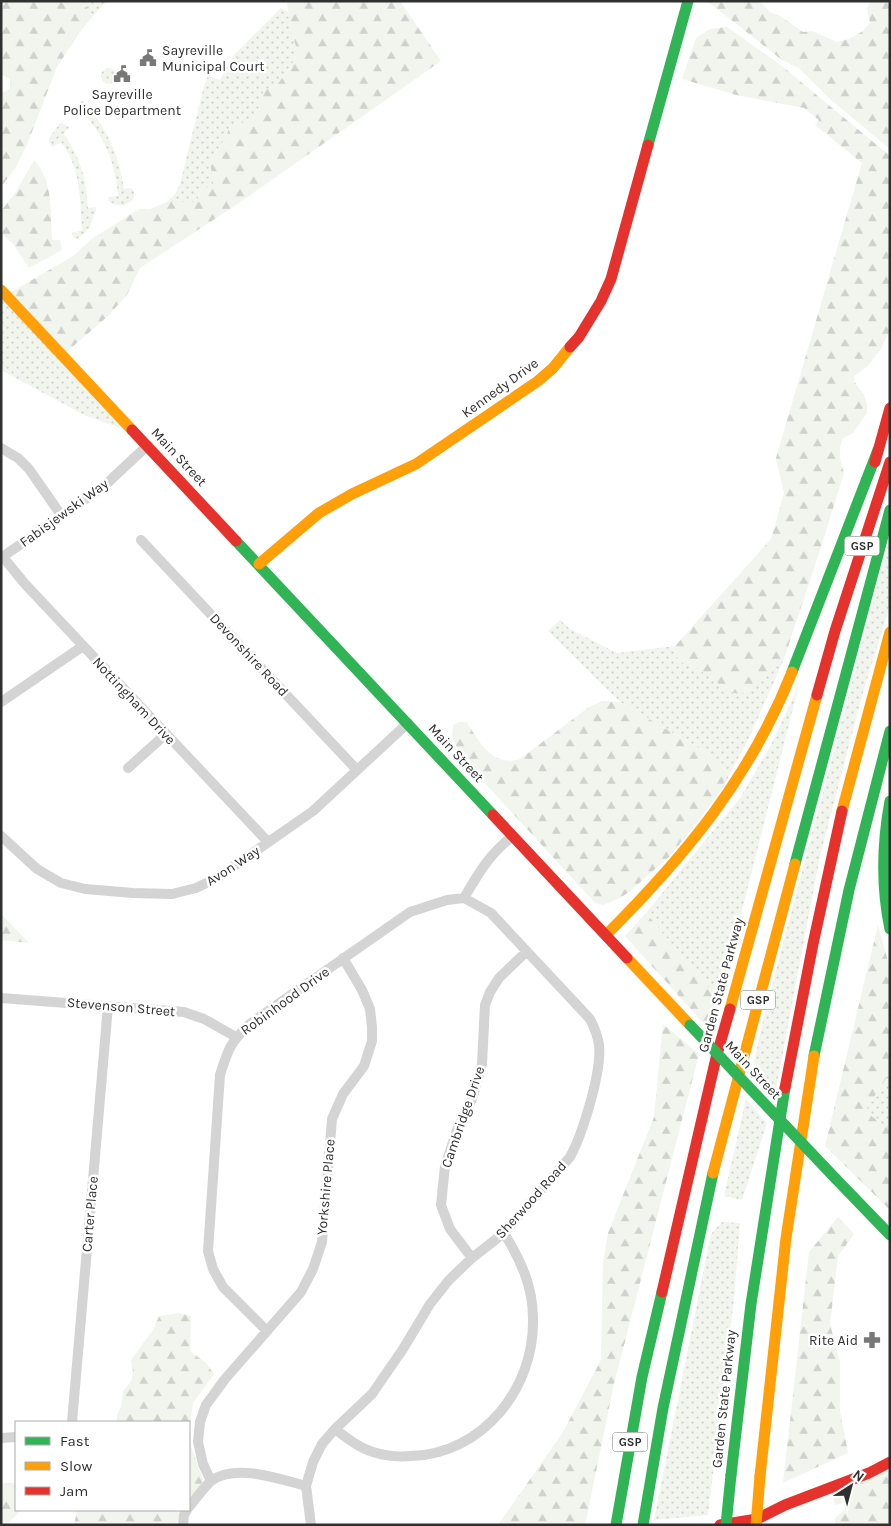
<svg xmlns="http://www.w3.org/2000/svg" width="891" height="1526" viewBox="0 0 891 1526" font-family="Karla,sans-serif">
<defs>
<pattern id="green-dots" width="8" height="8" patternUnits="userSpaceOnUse" patternTransform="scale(1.25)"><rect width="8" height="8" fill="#f1f5ed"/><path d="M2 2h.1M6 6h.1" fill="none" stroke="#cfd2cc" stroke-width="1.8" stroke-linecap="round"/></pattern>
<pattern id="forest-firs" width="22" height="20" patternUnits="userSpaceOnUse" patternTransform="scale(1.25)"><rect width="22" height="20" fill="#f1f5ed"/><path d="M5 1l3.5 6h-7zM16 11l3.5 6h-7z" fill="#cfd2cc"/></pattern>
</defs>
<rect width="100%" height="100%" fill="#fff"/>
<path fill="url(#green-dots)" d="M 82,1 L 107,1 L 93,16 Z
M 281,8 L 288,12 L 290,27 L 298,53 L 290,68 L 276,86 L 264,90 L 259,107 L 253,120 L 230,126 L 225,139 L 210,160 L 214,184 L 200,191 L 197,202 L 167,202 L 175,194 L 180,184 L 204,86 L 208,76 L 220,80 L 234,55 Z
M101 76a8 8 0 1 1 16 0a8 8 0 1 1-16 0Z
M 82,100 C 106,126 119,154 124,189 L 132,188 L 134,192 L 134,198 C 127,207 116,208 108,200 L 109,197 L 118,196 C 116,160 101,131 77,105 Z
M 60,123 L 66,125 L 69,127 L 64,134 C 81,160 86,177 88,208 L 95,207 L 96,209 L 89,229 L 77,239 L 73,238 L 72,233 L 82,230 C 80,199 81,168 61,142 L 52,147 L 49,142 L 49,138 Z
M 1,290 L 138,434 L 84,415 L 1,370 Z
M 890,538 L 890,605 L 862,696 L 820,856 L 775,1094 L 751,1076 L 765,1012 Z
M 560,620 L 570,629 L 617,653 L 675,646 L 673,651 L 690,666 L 697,668 L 709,675 L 734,693 L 741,694 L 748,690 L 755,680 L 764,677 L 784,659 L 749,738 L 722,789 L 714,757 L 620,702 L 548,631 Z
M 799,685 L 719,1001 L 646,913 L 740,798 L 771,745 Z
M 890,1072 L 890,1126 L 887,1128 L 865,1111 Z
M 746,1099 L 767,1123 L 742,1200 L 724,1196 Z
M 722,1222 L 740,1223 L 734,1299 L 708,1515 L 654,1520 L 711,1234 Z"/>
<path fill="url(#forest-firs)" d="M 1,1 L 82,1 L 93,16 L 79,33 L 57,67 L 28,142 L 16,167 L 1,187 L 1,93 L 10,89 L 10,79 L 1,74 Z
M 288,1 L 400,1 L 441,61 L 239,203 L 140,268 L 127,295 L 107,317 L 63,355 L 6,295 L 73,256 L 93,238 L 139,209 L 150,209 L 167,202 L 197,202 L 200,191 L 213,184 L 210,160 L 225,139 L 230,126 L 253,120 L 259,107 L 264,90 L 276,86 L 290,68 L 298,53 L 290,27 L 287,2 Z
M 707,1 L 759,1 L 770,12 L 780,16 L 803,32 L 812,31 L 837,42 L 849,39 L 863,31 L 870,23 L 867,8 L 870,2 L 890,2 L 890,149 L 831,100 L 799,68 L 782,60 Z
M 727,27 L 782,66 L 890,156 L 890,330 L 880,350 L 868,366 L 854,376 L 854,381 L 864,395 L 867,404 L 867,413 L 853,433 L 843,438 L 840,447 L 840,458 L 844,473 L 820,550 L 784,659 L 764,677 L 755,680 L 748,690 L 741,694 L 734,693 L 726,689 L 697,668 L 680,662 L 673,651 L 675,646 L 771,539 L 784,493 L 776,458 L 862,163 L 815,125 L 819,120 L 804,108 L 736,95 L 682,79 L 696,38 L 710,29 Z
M 34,160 C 54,181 50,214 52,240 L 60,240 L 62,250 L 29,268 L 13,244 L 1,233 L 1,211 L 16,192 Z
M 602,701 L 620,702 L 714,757 L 721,767 L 725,775 L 722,789 L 699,820 L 669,857 L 629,892 L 620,898 L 603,905 L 595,903 L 460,756 L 452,736 L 453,725 L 459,722 L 466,722 C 481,742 490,767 520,759 L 589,707 Z
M 646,913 L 719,1001 L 713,1034 L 625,936 Z
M 1,914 L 29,943 L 1,940 Z
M 878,925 L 890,968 L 890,1072 L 865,1111 L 887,1128 L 890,1126 L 890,1210 L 825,1146 Z
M 663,1024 L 699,1054 L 614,1384 L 585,1525 L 498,1525 L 563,1432 L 601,1360 L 603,1263 L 608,1233 L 654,1117 Z
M 838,1217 L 854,1234 L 838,1256 L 830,1324 L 840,1362 L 840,1411 L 848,1453 L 783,1483 L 809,1252 Z
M 179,1313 L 191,1316 L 190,1351 L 206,1363 L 214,1374 L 193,1403 L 190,1425 L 191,1446 L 203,1480 L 198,1491 L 189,1500 L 189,1422 L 117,1422 L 117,1415 L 121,1407 L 123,1391 L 131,1381 L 133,1372 L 131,1360 L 153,1330 L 159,1316 Z
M 890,1462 L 890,1525 L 835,1525 L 835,1518 L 849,1506 L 846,1502 L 835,1505 L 831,1488 Z
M 16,1483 L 16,1510 L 21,1510 L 7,1525 L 1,1525 L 1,1484 Z
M 77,1510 L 182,1510 L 176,1525 L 74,1525 Z"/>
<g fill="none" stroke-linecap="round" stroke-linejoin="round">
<path stroke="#d4d4d4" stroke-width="10" d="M 1,448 L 18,458 L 29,469 L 61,515
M 141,540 L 357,770
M 3,557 L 25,584 L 268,842
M 1,558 L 103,487 L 148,445
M 1,702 L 83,646
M 128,768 L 166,734
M 1,836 L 37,869 L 61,883 L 85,889 L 133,893 L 172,894 L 196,888 L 217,878 L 313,811 L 408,723
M 1,998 L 184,1012 L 204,1019 L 236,1037
M 472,1258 L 450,1229 L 441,1205 L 445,1166 L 457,1130 L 472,1099 L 482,1064 L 485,1005 L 490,992 L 499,978 L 526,952
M 267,1331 L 223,1287 L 213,1269 L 208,1251 L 220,1075 C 228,1049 231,1041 251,1023 L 410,912 L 447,900 L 464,898 C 478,874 490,853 513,836
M 72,1422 L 108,1006
M 335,1429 C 347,1438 359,1448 373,1452 C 385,1456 399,1457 411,1456 C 483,1454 535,1388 533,1318 C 533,1286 520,1259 504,1233
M 1,1438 L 16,1437
M 211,1481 L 203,1464 L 198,1442 L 200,1422 L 206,1405 L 225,1379 L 301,1292 L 313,1269 L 322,1242 L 332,1119 L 343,1094 L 364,1066 L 372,1041 L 372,1027 L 370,1009 L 362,990 L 343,958
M 189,1507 C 194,1501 206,1485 211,1481 C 236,1463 279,1479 306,1486
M 183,1525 L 184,1515 L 187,1510
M 311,1525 L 306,1486 L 313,1462 L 322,1444 L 335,1429 L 372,1394 L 403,1349 L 430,1304 L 449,1280 L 472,1258 L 504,1233 L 570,1157 C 583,1133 602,1071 599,1045 C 598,1036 594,1027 590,1019 L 491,913 L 464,898"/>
<path stroke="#30b455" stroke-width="11" d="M 648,145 L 688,1
M 236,541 L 493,815
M 792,672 L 878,450
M 890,801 C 882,844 881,886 890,929
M 795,864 L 890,510
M 814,1056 L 849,890 L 890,731
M 836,1179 L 890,1235
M 731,1475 L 751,1304 L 785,1088
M 616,1525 L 642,1377 L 662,1292
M 643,1525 L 663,1408 L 713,1173"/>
<path stroke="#ff9f0a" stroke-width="11" d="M 1,290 L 132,430
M 259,564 L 319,513 L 352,494 L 416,464 L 538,381 L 553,368 L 570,347
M 842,811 L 890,632
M 606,935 C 686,855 750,778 792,672
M 627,958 L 690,1025
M 730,1009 L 817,695
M 713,1173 L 795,864
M 760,1476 L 786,1238 L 814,1056"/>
<path stroke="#e5322d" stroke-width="11" d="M 570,347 L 579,337 L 601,301 L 611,279 L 648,145
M 132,430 L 236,541
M 875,462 L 890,408
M 817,695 L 835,631 L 890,462
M 493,815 L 627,958
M 785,1088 L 813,944 L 842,811
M 662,1292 L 716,1058 L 730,1009
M 720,1525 L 757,1519 L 785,1505 L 869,1473 L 890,1462"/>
<path stroke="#30b455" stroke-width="11" d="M 690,1025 L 836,1179
M 726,1525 L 731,1475"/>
<path stroke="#ff9f0a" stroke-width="11" d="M 756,1525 L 760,1476"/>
</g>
<defs>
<g id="civic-bare" transform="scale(1.35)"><path d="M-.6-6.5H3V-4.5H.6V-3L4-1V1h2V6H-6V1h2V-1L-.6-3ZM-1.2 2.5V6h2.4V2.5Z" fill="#787878" stroke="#fff" stroke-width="2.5" paint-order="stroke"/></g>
<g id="pharmacy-bare" transform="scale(1.35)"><path d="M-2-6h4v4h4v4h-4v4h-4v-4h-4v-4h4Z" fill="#787878" stroke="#fff" stroke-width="2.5" paint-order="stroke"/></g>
</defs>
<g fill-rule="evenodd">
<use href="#civic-bare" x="148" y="58"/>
<use href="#civic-bare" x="122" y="74"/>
<use href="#pharmacy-bare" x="872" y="1340"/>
</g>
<g text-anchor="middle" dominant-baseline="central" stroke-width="5" stroke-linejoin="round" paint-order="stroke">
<g fill="#fff" stroke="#6e6e6e" stroke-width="1">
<rect x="844.5" y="536.5" width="35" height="19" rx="4"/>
<rect x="740.5" y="990.5" width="35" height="19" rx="4"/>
<rect x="612.5" y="1432.5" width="35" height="19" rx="4"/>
</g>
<g font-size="12" font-weight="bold" fill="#303030">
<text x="862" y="546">GSP</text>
<text x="758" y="1000">GSP</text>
<text x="630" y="1442">GSP</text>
</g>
<g font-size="14" fill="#303030" stroke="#fff" text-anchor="start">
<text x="162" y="50">Sayreville<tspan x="162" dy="16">Municipal Court</tspan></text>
<text x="122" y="94" text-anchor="middle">Sayreville<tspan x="122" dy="16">Police Department</tspan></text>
<text x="858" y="1340" text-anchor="end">Rite Aid</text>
</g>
<g font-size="14" fill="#303030" stroke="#fff">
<text transform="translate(500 388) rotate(-36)">Kennedy Drive</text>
<text transform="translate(179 457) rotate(47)">Main Street</text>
<text transform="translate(64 513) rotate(-36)">Fabisjewski Way</text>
<text transform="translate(249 655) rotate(47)">Devonshire Road</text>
<text transform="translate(134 701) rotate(47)">Nottingham Drive</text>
<text transform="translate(456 753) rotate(47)">Main Street</text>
<text transform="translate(233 866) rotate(-33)">Avon Way</text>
<text transform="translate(721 985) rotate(-75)">Garden State Parkway</text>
<text transform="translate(285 1001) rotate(-36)">Robinhood Drive</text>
<text transform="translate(121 1007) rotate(5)">Stevenson Street</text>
<text transform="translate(753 1070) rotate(47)">Main Street</text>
<text transform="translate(463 1117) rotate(-71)">Cambridge Drive</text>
<text transform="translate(326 1187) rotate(-85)">Yorkshire Place</text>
<text transform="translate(531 1200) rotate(-48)">Sherwood Road</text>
<text transform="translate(90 1214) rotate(-85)">Carter Place</text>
<text transform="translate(724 1399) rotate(-84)">Garden State Parkway</text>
</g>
</g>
<rect width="891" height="1526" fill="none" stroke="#303030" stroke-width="5"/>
<rect x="15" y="1421" width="175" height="90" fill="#ffffff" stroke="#acacac"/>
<rect x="25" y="1437" width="25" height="8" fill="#30b455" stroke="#acacac"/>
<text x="60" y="1446" font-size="15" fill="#303030">Fast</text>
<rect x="25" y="1462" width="25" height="8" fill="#ff9f0a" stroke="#acacac"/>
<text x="60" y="1471" font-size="15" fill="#303030">Slow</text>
<rect x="25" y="1487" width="25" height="8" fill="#e5322d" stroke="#acacac"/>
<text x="60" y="1496" font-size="15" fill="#303030">Jam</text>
<g transform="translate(851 1486) rotate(36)" stroke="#ffffff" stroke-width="4" paint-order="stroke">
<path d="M0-4L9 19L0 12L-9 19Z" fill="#303030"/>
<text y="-8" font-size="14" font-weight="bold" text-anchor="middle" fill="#303030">N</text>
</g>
</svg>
